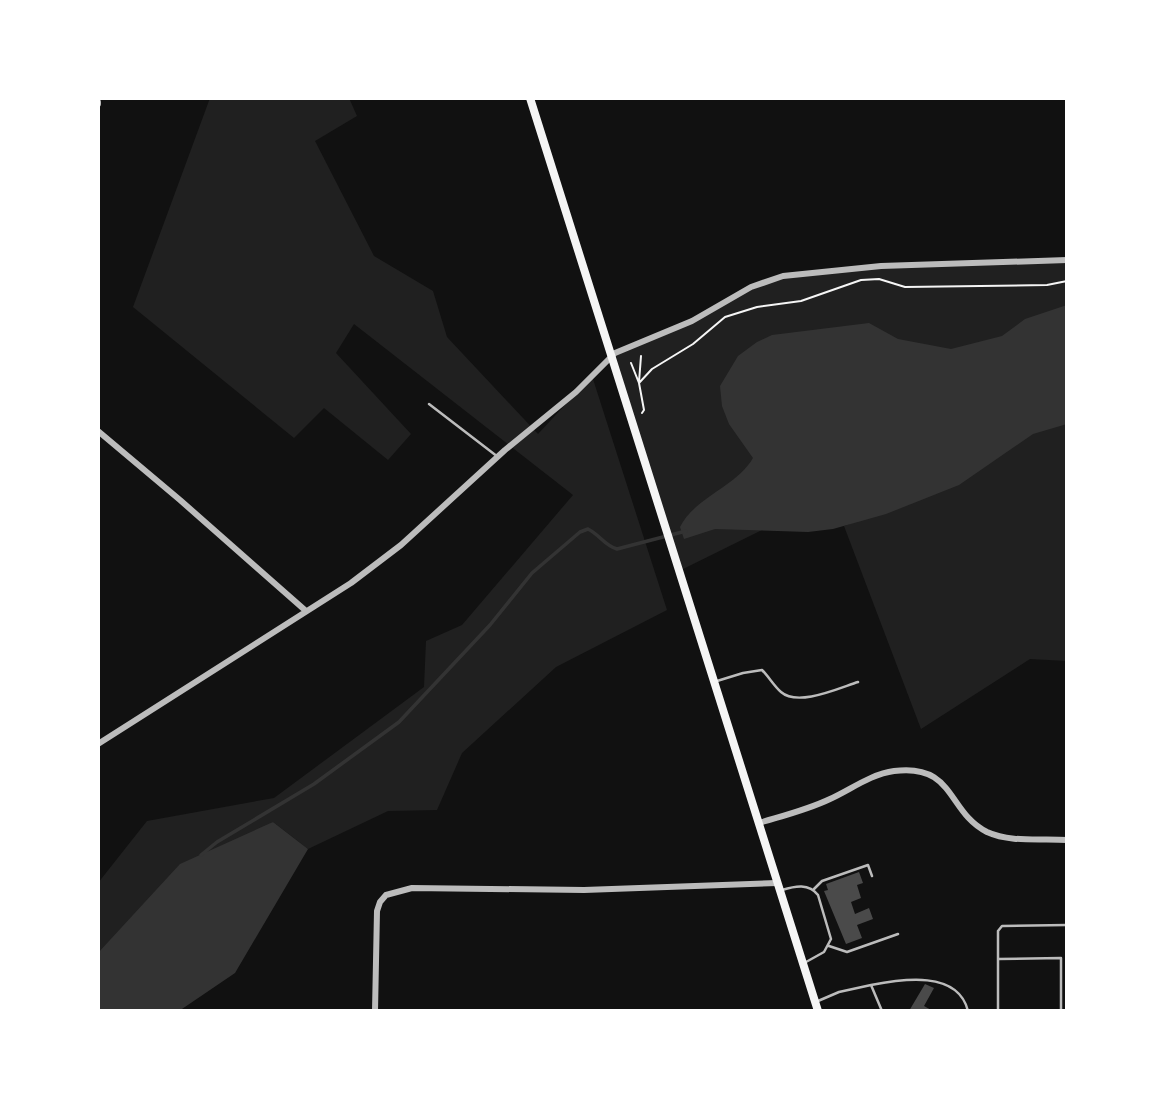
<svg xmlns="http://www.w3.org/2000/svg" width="1165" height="1109" viewBox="0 0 1165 1109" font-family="Lato,sans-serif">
<rect width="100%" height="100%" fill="#111"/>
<path fill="#202020" d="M 210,98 L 349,98 L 357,116 L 315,141 L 374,256 L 433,291 L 447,337 L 538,434 L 592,376 L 667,610 L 556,667 L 462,753 L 437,810 L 388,811 L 308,849 L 273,822 L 98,953 L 98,883 L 147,821 L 274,798 L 424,687 L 426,641 L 462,625 L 573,495 L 354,324 L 336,353 L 411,434 L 388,460 L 324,408 L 294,438 L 133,307 Z
M 1067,260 L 1067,661 L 1030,659 L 921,729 L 844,526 L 945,490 L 784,519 L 679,571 L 615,353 L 665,333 L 720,303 L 783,276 L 821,271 Z"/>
<path fill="#333" d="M 1067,305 L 1067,424 L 1033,434 L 959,485 L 886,514 L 833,529 L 808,532 L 715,529 L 684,539 L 680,527 C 695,497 736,487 753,458 L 729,424 L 722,406 L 720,386 L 738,356 L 757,342 L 772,335 L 869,323 L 898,339 L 951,349 L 1002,336 L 1025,319 Z
M 273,822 L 308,849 L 235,973 L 179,1011 L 98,1011 L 98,953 L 180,864 Z"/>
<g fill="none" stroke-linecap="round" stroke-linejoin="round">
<path stroke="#333" stroke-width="3.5" d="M 201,855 L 217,842 L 314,784 L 399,722 L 490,625 L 532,573 L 580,532 L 588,529 C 600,535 605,546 617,549 L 686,531"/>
</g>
<path fill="#4a4a4a" d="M 859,872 L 863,883 L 857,885 L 861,898 L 851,902 L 855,914 L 869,908 L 873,919 L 857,925 L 862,938 L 846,944 L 824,891 L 828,890 L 826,884 Z
M 925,984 L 934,988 L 924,1006 L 933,1011 L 909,1011 Z"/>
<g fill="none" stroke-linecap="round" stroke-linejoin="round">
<path stroke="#f5f5f5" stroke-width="2" d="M 631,363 L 639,383 L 644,410 L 642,413
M 639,382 L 641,356
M 639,383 L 652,369 L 693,344 L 725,317 L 757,307 L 801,301 L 861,280 L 879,279 L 905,287 L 1047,285 L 1067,281"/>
<path stroke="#bcbcbc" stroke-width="2.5" d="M 429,404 L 498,457
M 717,681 L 743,673 L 762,670 C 769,677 774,686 781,692 C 798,707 839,688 858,682
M 814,889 L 822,881 L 868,865 L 872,876
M 782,890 C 795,886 809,883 818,895 L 831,939 L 824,952 L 806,962
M 829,946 L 847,952 L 898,934
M 998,959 L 998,931 L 1002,926 L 1067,925
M 871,985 C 902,979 958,970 968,1011
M 818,1001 L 839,992 L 871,985 L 882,1011
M 998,1011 L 998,959 L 1061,958 L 1061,1011"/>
<path stroke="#bcbcbc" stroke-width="6" d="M 98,102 L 98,104
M 98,431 L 180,500 L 306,611
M 98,744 L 351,583 L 401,545 L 505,450 L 576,392 L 615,353 L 692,321 L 751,287 L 783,276 L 881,266 L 1067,260
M 759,823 C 782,816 807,810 830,799 C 850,790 871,774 894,771 C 955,763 947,812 987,832 C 1011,843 1042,838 1067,840
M 375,1011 L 377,911 L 380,902 L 386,895 L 412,888 L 584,890 L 777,883"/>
<path stroke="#f5f5f5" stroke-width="8" d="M 530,98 L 818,1011"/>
</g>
<rect width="1165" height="1109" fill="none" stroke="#ffffff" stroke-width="200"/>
</svg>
